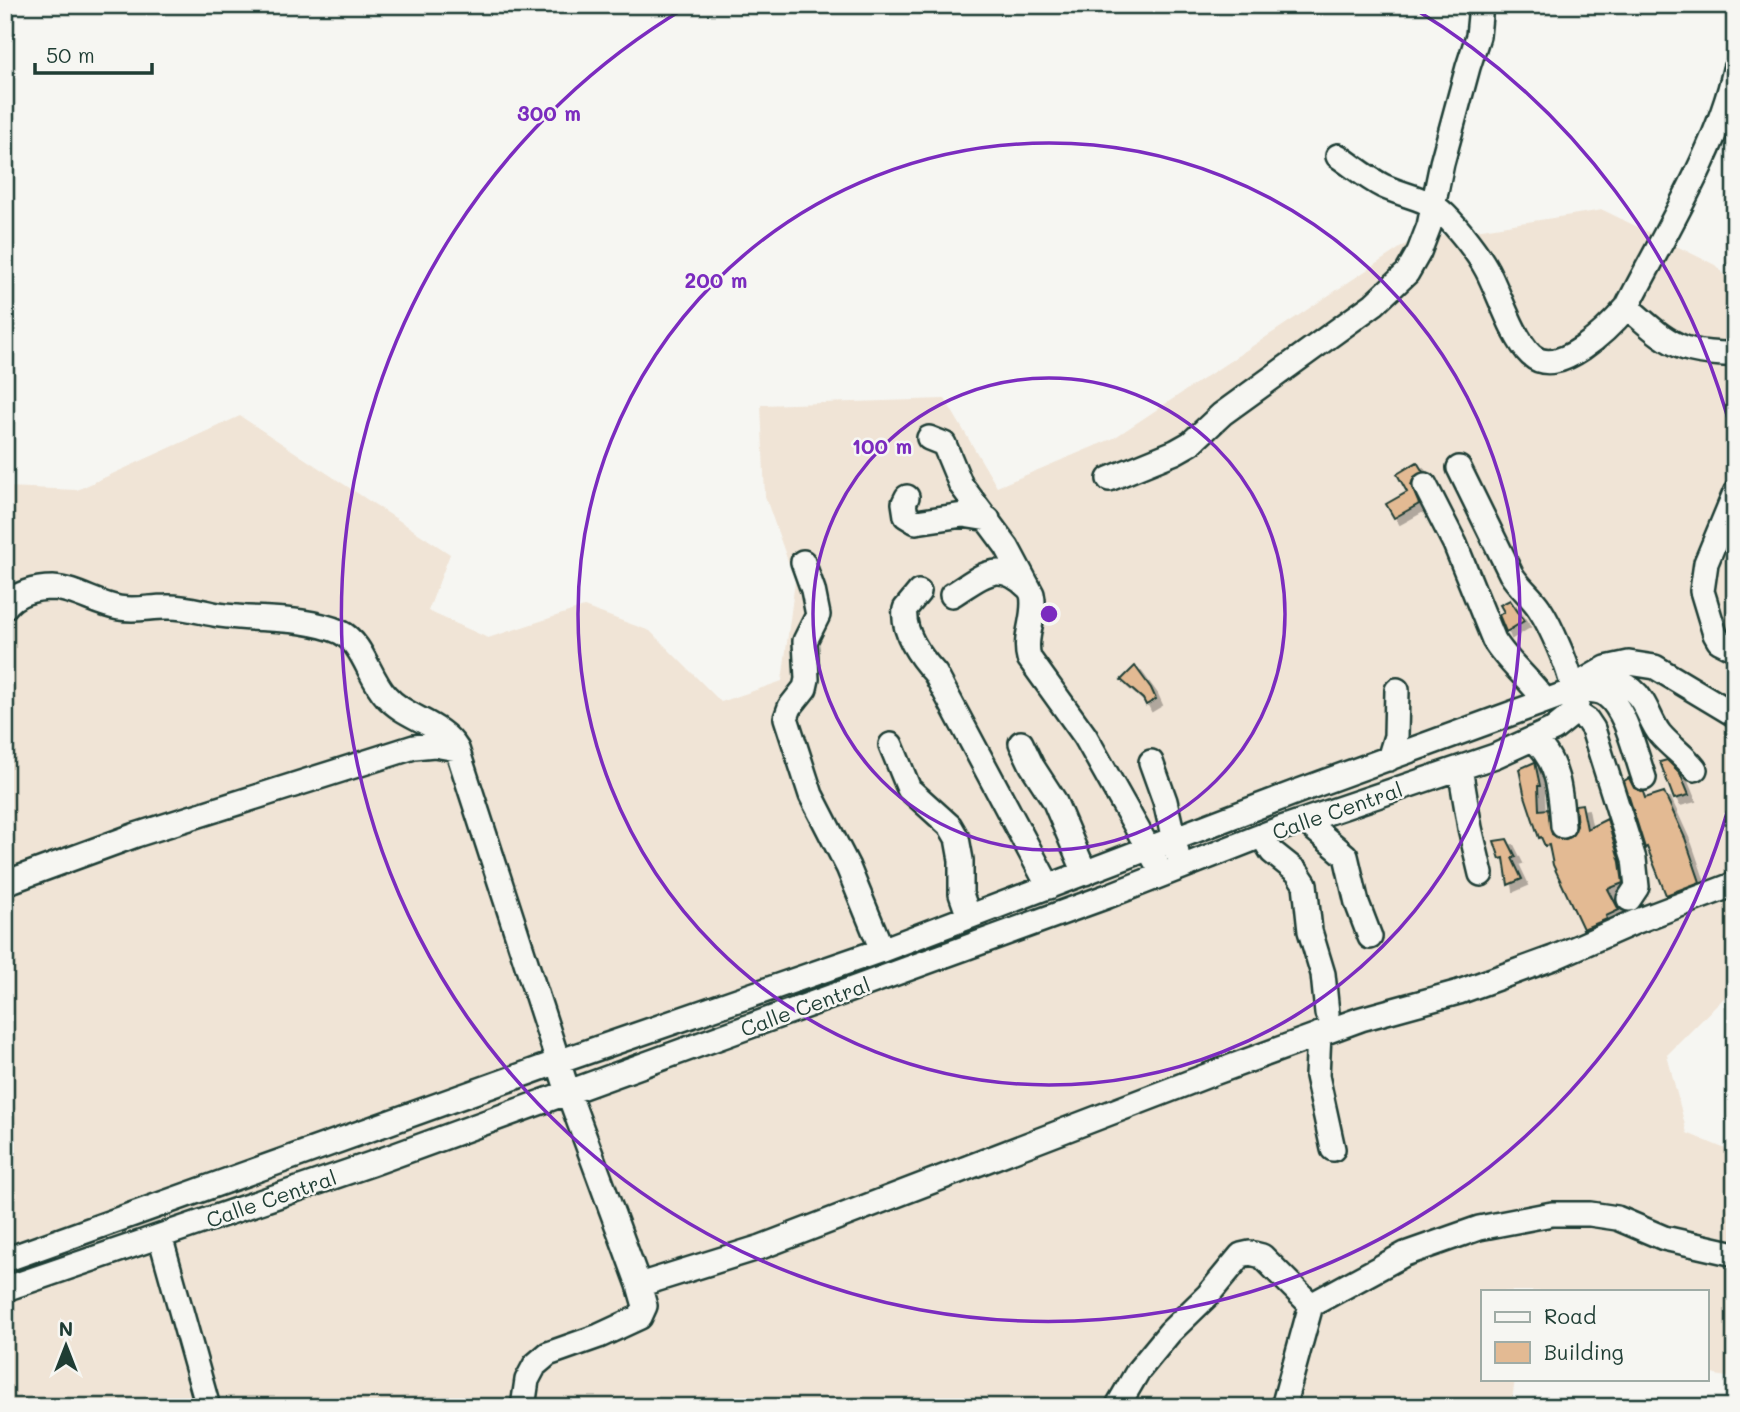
<svg xmlns="http://www.w3.org/2000/svg" width="1740" height="1412" viewBox="0 0 1740 1412" font-family="Mali,sans-serif">
<defs>
<filter id="shadow"><feDropShadow dx="6" dy="6" stdDeviation="0" flood-color="#0004"/></filter>
</defs>
<rect width="100%" height="100%" fill="#f6f6f2"/>
<filter id="ink" filterUnits="userSpaceOnUse"><feTurbulence type="fractalNoise" baseFrequency=".0143" numOctaves="2"/><feDisplacementMap in="SourceGraphic" scale="14" xChannelSelector="R" yChannelSelector="G"/><feConvolveMatrix kernelMatrix="1 2 1 2 8 2 1 2 1" color-interpolation-filters="sRGB"/></filter>
<g filter="url(#ink)">
<path fill="#f0e4d6" d="M 1603,210 L 1715,265 L 1735,285 L 1735,987 L 1667,1055 L 1687,1133 L 1735,1153 L 1735,1379 L 1707,1373 L 1707,1291 L 1483,1291 L 1483,1379 L 1515,1379 L 1511,1407 L 5,1407 L 7,487 L 77,490 L 240,416 L 450,554 L 428,611 L 488,638 L 584,607 L 650,631 L 721,702 L 782,681 L 795,581 L 765,496 L 761,405 L 945,399 L 997,487 L 1114,438 L 1412,240 Z"/>
<path fill="#e3ba93" stroke="#1f3d34" stroke-width="2" filter="url(#shadow)" d="M 1417,462 L 1423,472 L 1414,477 L 1411,485 L 1419,504 L 1394,518 L 1386,504 L 1407,492 L 1397,474 Z
M 1510,600 L 1524,621 L 1506,632 L 1499,615 L 1504,612 L 1500,605 Z
M 1135,666 L 1151,688 L 1156,699 L 1146,705 L 1143,699 L 1121,680 Z
M 1667,760 L 1680,773 L 1689,795 L 1674,799 L 1660,762 Z
M 1535,762 L 1540,786 L 1538,786 L 1539,810 L 1548,809 L 1552,834 L 1563,840 L 1571,837 L 1577,826 L 1575,805 L 1582,804 L 1587,829 L 1607,819 L 1620,862 L 1623,883 L 1608,889 L 1619,910 L 1606,916 L 1607,919 L 1583,929 L 1553,865 L 1549,845 L 1545,846 L 1541,837 L 1539,838 L 1524,793 L 1519,769 Z
M 1629,778 L 1634,788 L 1643,792 L 1645,798 L 1664,792 L 1685,838 L 1700,882 L 1666,895 L 1647,847 L 1645,848 L 1624,781 Z
M 1507,839 L 1516,857 L 1512,858 L 1522,879 L 1508,885 L 1504,858 L 1500,859 L 1494,841 Z"/>
<g fill="none" stroke-linecap="round" stroke-linejoin="round">
<g stroke="#1f3d34" stroke-width="28">
<path id="minor" d="M 1338,156 C 1353,166 1367,178 1383,186 C 1404,196 1428,198 1445,215 C 1458,228 1478,253 1487,270 C 1499,293 1513,338 1531,355 C 1558,380 1610,327 1627,307 C 1663,236 1719,146 1735,69
M 1627,307 C 1645,322 1663,341 1685,348 C 1701,354 1718,353 1735,355
M 929,438 L 944,444 L 961,485 L 1007,547 L 1032,594 C 1037,616 1023,636 1029,658 L 1085,736 L 1156,862
M 1459,468 L 1511,574 C 1519,587 1531,596 1539,608 C 1551,626 1571,672 1573,691
M 1109,479 L 1175,452 L 1191,443 L 1222,414 L 1374,304 L 1407,273 L 1419,252 L 1429,226 L 1442,163 L 1468,67 L 1478,36 L 1481,5
M 1425,485 L 1455,544 L 1494,640 C 1508,663 1530,679 1545,701
M 1735,493 L 1706,563 L 1702,591 L 1715,634 L 1719,641 L 1735,649
M 907,497 L 904,503 L 906,516 L 916,522 L 963,515 L 988,519
M 803,562 L 813,590 L 818,615 L 805,641 L 807,679 L 805,688 L 790,707 L 786,718 L 811,795 L 848,867 L 882,950
M 919,592 L 905,609 C 902,632 920,657 935,673 L 1049,887
M 952,595 C 980,578 997,558 1026,586
M 5,607 C 16,593 35,588 53,588 C 75,589 96,604 119,608 C 135,611 150,607 166,607 C 184,606 201,612 219,615 C 258,621 303,616 340,632 C 363,643 369,678 386,696 C 406,719 441,722 457,749 L 568,1092 L 639,1285 L 645,1306 L 640,1317 L 599,1336 L 548,1354 L 535,1365 L 527,1380 L 523,1407
M 1590,678 C 1609,676 1631,683 1642,701 C 1649,712 1652,724 1660,734 C 1671,747 1685,756 1695,769
M 1575,712 L 1587,720 L 1593,729 L 1634,859 L 1637,887 L 1629,899
M 1532,739 C 1559,758 1561,797 1563,826
M 1021,743 L 1032,766 L 1054,800 L 1085,873
M 891,745 L 909,789 L 950,826 L 957,838 L 961,860 L 961,894 L 969,917
M 1389,759 L 1396,736 L 1397,690
M 1151,762 L 1165,801 L 1177,853
M 1460,768 L 1470,828 L 1481,874
M 1305,821 L 1346,856 L 1357,903 L 1370,937
M 1262,836 L 1272,852 L 1297,872 L 1305,884 L 1310,931 L 1323,974 L 1327,1013
M 5,883 L 136,835 L 414,747 L 434,745 L 457,749
M 1319,1034 L 1317,1076 L 1333,1149
M 160,1236 L 208,1407
M 5,1260 L 558,1062 L 882,950 L 1299,791 L 1573,691 C 1583,690 1597,689 1606,695 C 1626,709 1636,756 1644,778
M 639,1285 L 761,1247 L 1214,1073 L 1361,1019 L 1459,992 L 1553,958 L 1635,922 L 1735,884
M 5,1289 L 371,1164 L 1108,896 L 1279,829 L 1495,756 L 1554,729 L 1575,712 L 1580,691 L 1587,679 L 1606,668 L 1629,663 L 1655,667 L 1735,715
M 1117,1407 L 1138,1371 L 1170,1332 L 1208,1295 L 1241,1255 L 1250,1253 L 1262,1256 L 1311,1305
M 1283,1407 L 1311,1305 L 1405,1254 L 1479,1228 L 1552,1214 L 1590,1214 L 1617,1218 L 1664,1238 L 1735,1254"/>
</g>
<use href="#minor" stroke="#f6f6f2" stroke-width="23"/>
</g>
</g>
<g fill="none" stroke="#7b2cbf" stroke-width="3.5">
<circle cx="1049" cy="614" r="236"/>
<circle cx="1049" cy="614" r="471"/>
<path d="M1733 791A707 707 0 1 1 685 8M1413 8A707 707 0 0 1 1733 437"/>
</g>
<g text-anchor="middle" dominant-baseline="central" stroke-width="5" stroke-linejoin="round" paint-order="stroke">
<g font-size="21" fill="#1f3d34" stroke="#f6f6f2">
<text transform="translate(1337 810) rotate(-19)">Calle Central</text>
<text transform="translate(805 1006) rotate(-20)">Calle Central</text>
<text transform="translate(271 1198) rotate(-19)">Calle Central</text>
</g>
</g>
<circle cx="1049" cy="614" r="10" fill="#7b2cbf" stroke="#f6f6f2" stroke-width="3.5"/>
<g font-size="21" text-anchor="middle" font-weight="bold" fill="#7b2cbf" stroke="#f6f6f2" stroke-width="5" stroke-linejoin="round" paint-order="stroke">
<text x="549" y="121">300 m</text>
<text x="716" y="288">200 m</text>
<text x="882" y="454">100 m</text>
</g>
<rect width="1740" height="1412" fill="none" stroke="#f6f6f2" stroke-width="28"/>
<rect x="14" y="14" width="1712" height="1384" fill="none" stroke="#1f3d34" stroke-width="2.5" filter="url(#ink)"/>
<rect x="1481" y="1290" width="228" height="91" fill="#f6f6f2" stroke="#a0aca6" stroke-width="2"/>
<rect x="1495" y="1312" width="35" height="10" fill="#f6f6f2" stroke="#a0aca6" stroke-width="2"/>
<text x="1544" y="1324" font-size="21" fill="#1f3d34">Road</text>
<rect x="1495" y="1342" width="35" height="21" fill="#e3ba93" stroke="#a0aca6" stroke-width="2"/>
<text x="1544" y="1360" font-size="21" fill="#1f3d34">Building</text>
<g transform="translate(66 1346)" stroke="#f6f6f2" stroke-width="5" paint-order="stroke">
<path d="M0-5L12 26L0 18L-12 26Z" fill="#1f3d34"/>
<text y="-10" font-size="19" font-weight="bold" text-anchor="middle" fill="#1f3d34">N</text>
</g>
<path d="M35 63v10h117v-10" fill="none" stroke="#1f3d34" stroke-width="3.5"/>
<text x="46" y="63" font-size="21" fill="#1f3d34" stroke="#f6f6f2" stroke-width="5" paint-order="stroke">50 m</text>
</svg>
